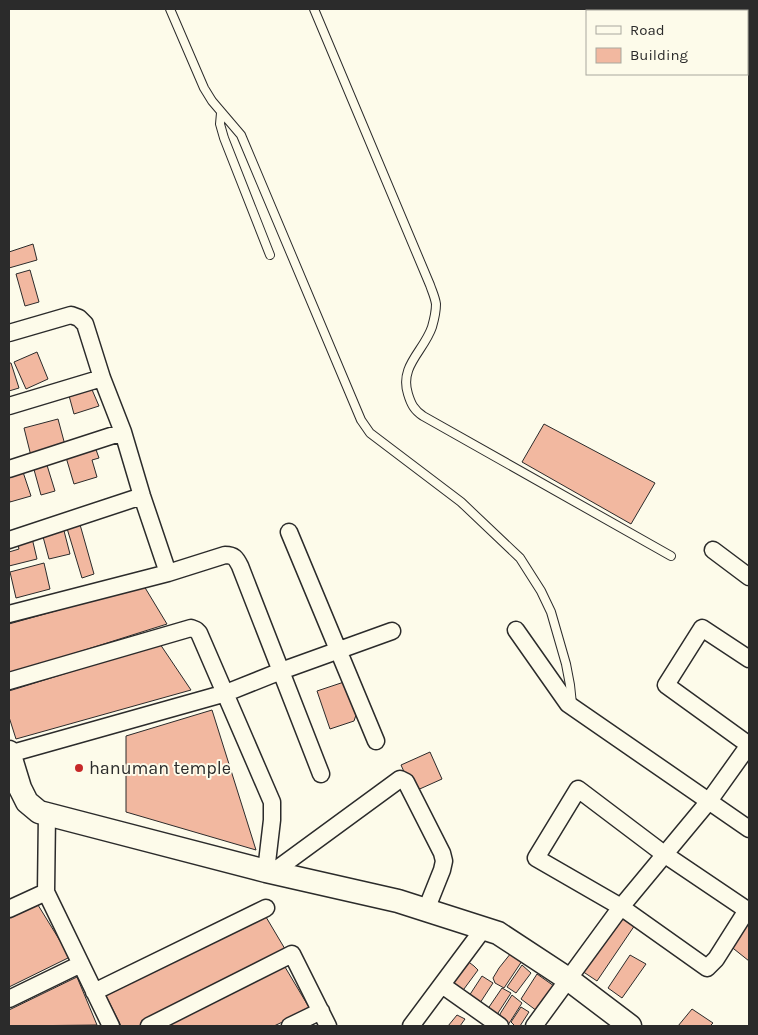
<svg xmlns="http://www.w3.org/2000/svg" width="758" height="1035" viewBox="0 0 758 1035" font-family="Karla,sans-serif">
<rect width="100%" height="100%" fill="#fdfbea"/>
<path fill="#f2b8a0" stroke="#2b2b2b" d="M 33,244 L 37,260 L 9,268 L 9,252 Z
M 30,270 L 39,302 L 25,306 L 16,274 Z
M 37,352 L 48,379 L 26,389 L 14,362 Z
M 9,363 L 11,363 L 19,388 L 9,391 Z
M 90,385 L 99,406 L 74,414 L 68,392 Z
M 58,419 L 65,445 L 31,456 L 24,428 Z
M 544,424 L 655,483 L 631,524 L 522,462 Z
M 94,444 L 99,458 L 92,460 L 97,477 L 74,484 L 65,454 Z
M 46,462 L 55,491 L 41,495 L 33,466 Z
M 22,469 L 31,496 L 10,502 L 9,498 L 9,473 Z
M 79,521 L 94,574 L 82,578 L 66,525 Z
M 63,527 L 70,554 L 49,559 L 42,533 Z
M 32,538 L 37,559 L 9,566 L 9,552 L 19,549 L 17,542 Z
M 44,563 L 50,589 L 16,598 L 10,572 Z
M 144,586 L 167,624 L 9,674 L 9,624 Z
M 160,644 L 191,690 L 16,739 L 9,717 L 9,691 Z
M 344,682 L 356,715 L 354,721 L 330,729 L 317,691 Z
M 212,710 L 256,850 L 126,812 L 126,736 Z
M 430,752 L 442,779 L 413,792 L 401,765 Z
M 38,905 L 70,957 L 9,987 L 9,918 Z
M 621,913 L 637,922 L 597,981 L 582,971 Z
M 749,914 L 749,961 L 729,945 Z
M 266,917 L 285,949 L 147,1026 L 121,1026 L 105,994 Z
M 511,953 L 522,961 L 504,988 L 495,983 L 493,978 L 499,968 Z
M 630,955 L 646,964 L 622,998 L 608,988 Z
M 466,960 L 474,966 L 478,970 L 461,993 L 448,984 Z
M 522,965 L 531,973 L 516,993 L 507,987 Z
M 285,967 L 310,1009 L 274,1026 L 152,1026 Z
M 537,974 L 554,986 L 537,1011 L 521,999 Z
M 482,976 L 493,983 L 480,1003 L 469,996 Z
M 77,977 L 97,1025 L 9,1026 L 9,1010 Z
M 502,988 L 511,993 L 498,1013 L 498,1020 L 487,1010 Z
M 512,995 L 522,1003 L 508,1025 L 500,1021 L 500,1014 Z
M 521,1007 L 529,1012 L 520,1026 L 515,1026 L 511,1022 Z
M 692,1009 L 713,1023 L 710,1026 L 678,1026 Z
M 457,1015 L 465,1019 L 460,1026 L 448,1026 Z"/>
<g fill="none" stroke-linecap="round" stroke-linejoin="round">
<g stroke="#2b2b2b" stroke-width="10">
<path id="lane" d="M 170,9 L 204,88 L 212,101 L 241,135 L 361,420 L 370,433 L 461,502 L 520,558 L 541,591 L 551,612 L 566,664 L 570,685 L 572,704
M 314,9 L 430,285 C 432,291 435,297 436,304 C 436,310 434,320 432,327 C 424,351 399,366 408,394 C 411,404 414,410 423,416 L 671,556
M 221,113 L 220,124 L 224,138 L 270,255"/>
</g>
<g stroke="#2b2b2b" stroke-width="19">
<path id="street" d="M 9,333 L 71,315 L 79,318 L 85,324 L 102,378 L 123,432 L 142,496 L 168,573
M 9,406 L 102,378
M 9,469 L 123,432
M 289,532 L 376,741
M 9,540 L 142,496
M 713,550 L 749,577
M 9,614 L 168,573 L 225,555 C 234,555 236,558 240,566 L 321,774
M 516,630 L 568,704 L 749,829
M 749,659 L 702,628 L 666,685 L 749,745
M 9,681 L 191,628 L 196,630 L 199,633 L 272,802 L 272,820 L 266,871
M 9,754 L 226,693 L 281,671 L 392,631
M 578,789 L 664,854 L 747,910 L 716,959 L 707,968 L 621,907 L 536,858 Z
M 273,872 L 400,779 L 406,782 L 442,853 L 444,861 L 442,870 L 426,910
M 46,892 L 47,814
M 9,909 L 46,892 L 111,1026
M 442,985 L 500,1026
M 94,992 L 266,908
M 9,999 L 81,964
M 149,1026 L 292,954 L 328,1026
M 290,1026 L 321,1011
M 411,1026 L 484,928
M 534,1026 L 621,907 L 709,801 L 749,745"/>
</g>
<g stroke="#2b2b2b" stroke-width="25">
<path id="secondary" d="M 9,752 L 20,788 L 27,802 L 39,812 L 266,871 L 398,901 L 498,933 L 568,979 L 630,1026"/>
</g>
<use href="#lane" stroke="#fdfbea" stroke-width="8"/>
<use href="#street" stroke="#fdfbea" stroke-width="16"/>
<use href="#secondary" stroke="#fdfbea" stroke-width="22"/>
</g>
<circle fill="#c62828" stroke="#fdfbea" stroke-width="2" cx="79" cy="768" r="5"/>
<g text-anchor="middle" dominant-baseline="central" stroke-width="4" stroke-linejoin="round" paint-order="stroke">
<g font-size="18" fill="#2b2b2b" stroke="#fdfbea" text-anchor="start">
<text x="89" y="768">hanuman temple</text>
</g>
</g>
<rect width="758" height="1035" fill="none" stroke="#2b2b2b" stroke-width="20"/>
<rect x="586" y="10" width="162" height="65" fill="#fdfbea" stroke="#a9a89e"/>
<rect x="596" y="26" width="25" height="8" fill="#fdfbea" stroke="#a9a89e"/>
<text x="630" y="35" font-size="15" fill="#2b2b2b">Road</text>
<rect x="596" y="48" width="25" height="15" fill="#f2b8a0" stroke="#a9a89e"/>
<text x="630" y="60" font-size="15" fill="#2b2b2b">Building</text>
</svg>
